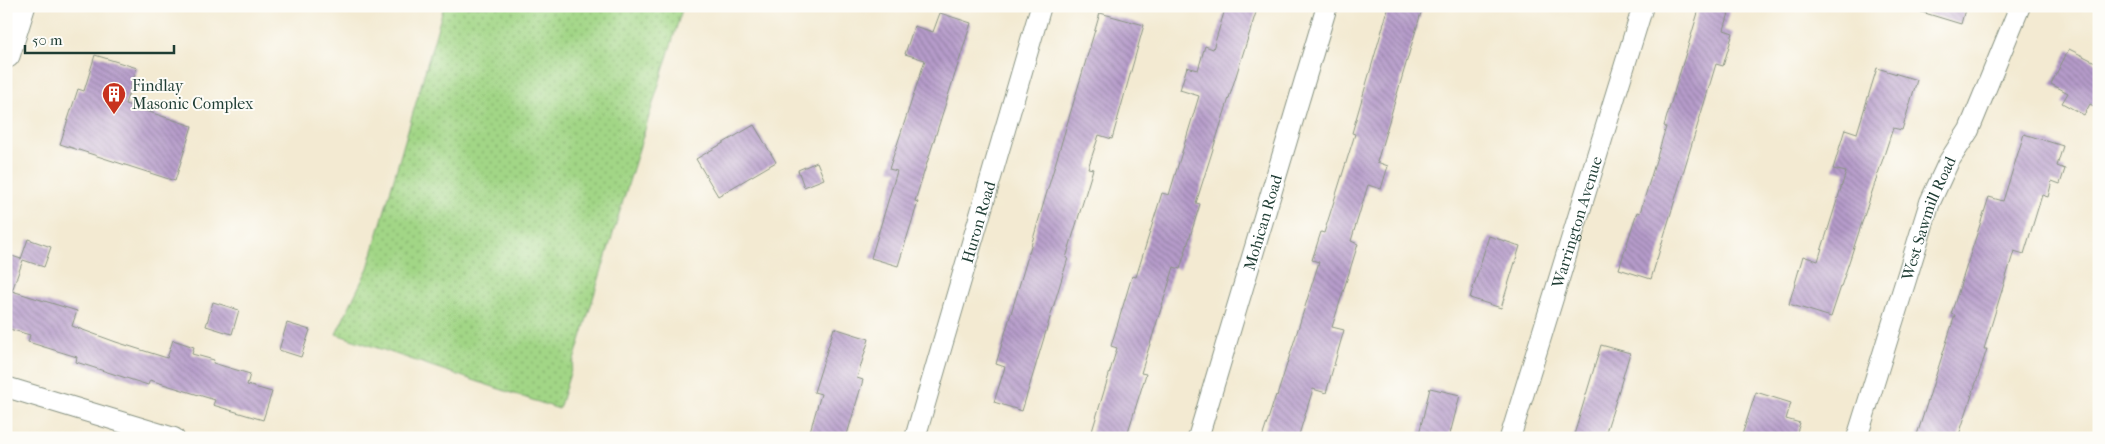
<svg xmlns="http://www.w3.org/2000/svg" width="2105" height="444" viewBox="0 0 2105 444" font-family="'IM FELL French Canon',serif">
<defs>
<pattern id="grass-dots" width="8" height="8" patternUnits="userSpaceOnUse" patternTransform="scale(1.25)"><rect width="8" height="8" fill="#a2d686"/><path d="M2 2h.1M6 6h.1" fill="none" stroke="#83af6e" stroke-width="1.8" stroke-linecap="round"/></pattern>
<pattern id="building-back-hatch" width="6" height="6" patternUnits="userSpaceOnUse" patternTransform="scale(1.25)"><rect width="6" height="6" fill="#b69bca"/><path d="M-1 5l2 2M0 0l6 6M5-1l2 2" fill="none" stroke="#9380a5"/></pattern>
</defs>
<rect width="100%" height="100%" fill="#fdfcf7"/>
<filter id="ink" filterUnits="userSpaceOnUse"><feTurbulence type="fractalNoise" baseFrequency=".02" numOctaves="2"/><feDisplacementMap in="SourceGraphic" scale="10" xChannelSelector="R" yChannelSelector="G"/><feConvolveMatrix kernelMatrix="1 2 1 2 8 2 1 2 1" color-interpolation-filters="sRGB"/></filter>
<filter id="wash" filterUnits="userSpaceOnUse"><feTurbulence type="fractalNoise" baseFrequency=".0096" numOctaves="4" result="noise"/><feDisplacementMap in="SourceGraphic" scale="20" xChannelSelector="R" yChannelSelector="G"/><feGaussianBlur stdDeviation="1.12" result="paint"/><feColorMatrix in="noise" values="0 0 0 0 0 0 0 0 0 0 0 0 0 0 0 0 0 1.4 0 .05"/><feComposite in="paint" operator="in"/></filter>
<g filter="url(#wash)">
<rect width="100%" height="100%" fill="#f3ead2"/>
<path fill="url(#grass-dots)" stroke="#608a5d" d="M 444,6 L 683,6 L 559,409 L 336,334 L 368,268 Z"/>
<g id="blocks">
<path fill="url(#building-back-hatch)" d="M 1226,6 L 1258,6 L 1196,203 L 1200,204 L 1180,269 L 1174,267 L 1141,373 L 1146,374 L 1126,438 L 1090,438 L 1117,348 L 1111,346 L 1132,276 L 1136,277 L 1162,193 L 1169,195 L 1199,96 L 1180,90 L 1187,67 L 1198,70 L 1205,46 L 1213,49 Z
M 1389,6 L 1423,6 L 1377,162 L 1388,166 L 1381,189 L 1368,185 L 1351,241 L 1358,244 L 1332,327 L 1344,330 L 1326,393 L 1313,389 L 1298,438 L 1262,438 L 1276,395 L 1277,396 L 1319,262 L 1312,260 L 1321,232 L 1324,233 L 1355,134 L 1352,133 Z
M 1700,6 L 1731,6 L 1724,30 L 1733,33 L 1723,66 L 1716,64 L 1651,279 L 1619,269 L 1637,212 L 1640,213 L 1666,127 L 1664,126 Z
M 1916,6 L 1966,6 L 1961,24 L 1915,10 Z
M 940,13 L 971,23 L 915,201 L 918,202 L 898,266 L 871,258 L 897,171 L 889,169 L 925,60 L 905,54 L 914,26 L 933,32 Z
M 1100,13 L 1144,25 L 1112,139 L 1099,135 L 1088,168 L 1093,169 L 1066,258 L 1068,258 L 1022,411 L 994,402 L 1005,367 L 996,364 Z
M 2069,49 L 2099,64 L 2099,109 L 2090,104 L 2084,115 L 2062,103 L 2068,93 L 2051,84 Z
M 95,55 L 137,68 L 125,104 L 192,126 L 175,181 L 60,144 L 78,89 L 84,91 Z
M 1877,68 L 1917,80 L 1902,130 L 1893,128 L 1831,317 L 1789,304 L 1803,256 L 1818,261 L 1846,172 L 1833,169 L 1845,129 L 1857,133 Z
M 754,125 L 776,162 L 718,196 L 696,159 Z
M 2024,134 L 2063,146 L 2057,166 L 2065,169 L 2060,184 L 2052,181 L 2048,197 L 2042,195 L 2024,254 L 2014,251 L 1984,349 L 1987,349 L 1958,438 L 1916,438 L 1955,315 L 1951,314 L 1989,197 L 2003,201 Z
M 817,162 L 824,179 L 804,187 L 798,170 Z
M 1489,236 L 1520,246 L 1501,308 L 1470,298 Z
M 28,239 L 51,247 L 44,267 L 23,260 L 12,291 L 77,311 L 72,326 L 116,342 L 167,358 L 173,340 L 194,347 L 192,354 L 214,360 L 213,363 L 250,374 L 247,385 L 272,392 L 263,420 L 213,405 L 215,400 L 150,380 L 148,385 L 76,362 L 77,357 L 28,342 L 30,335 L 6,328 L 6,254 L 21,259 Z
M 213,302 L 239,310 L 232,334 L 206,326 Z
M 287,323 L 310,330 L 301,357 L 279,350 Z
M 834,328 L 869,339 L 857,378 L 863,380 L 846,438 L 808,438 L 821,394 L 814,392 Z
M 1601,345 L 1630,353 L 1613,410 L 1604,438 L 1573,438 Z
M 1430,388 L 1460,395 L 1449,438 L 1418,438 Z
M 1756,392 L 1791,403 L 1786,419 L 1800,423 L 1795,438 L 1741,438 Z"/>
</g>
</g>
<g filter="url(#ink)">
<use href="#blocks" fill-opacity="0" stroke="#899483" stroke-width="1"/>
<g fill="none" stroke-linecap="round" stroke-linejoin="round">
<g stroke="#899483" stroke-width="22">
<g id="street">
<path d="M 6,387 L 174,438"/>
<path id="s1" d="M 915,438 L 1041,6"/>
<path id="s2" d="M 1198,438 L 1327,6"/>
<path id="s3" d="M 1510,438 L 1643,6"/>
<path id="s4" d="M 1857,438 L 1930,202 L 1949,161 L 1969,130 L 2020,6"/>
</g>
</g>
<g stroke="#899483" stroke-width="30">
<path id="secondary" d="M 6,54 L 21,6"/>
</g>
<use href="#street" stroke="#fff" stroke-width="20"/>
<use href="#secondary" stroke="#fff" stroke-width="28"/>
</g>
</g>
<defs>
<g id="building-pin" transform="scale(1.25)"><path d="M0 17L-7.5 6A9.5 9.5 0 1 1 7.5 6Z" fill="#c8321e" stroke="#fdfcf7"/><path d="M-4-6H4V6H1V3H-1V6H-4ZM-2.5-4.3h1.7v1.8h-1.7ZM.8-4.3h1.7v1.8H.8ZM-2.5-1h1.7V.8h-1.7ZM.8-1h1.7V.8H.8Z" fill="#fff"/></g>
</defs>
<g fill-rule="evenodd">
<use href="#building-pin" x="114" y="94"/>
</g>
<g text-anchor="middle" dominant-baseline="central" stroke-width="4" stroke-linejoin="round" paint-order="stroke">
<g font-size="16" fill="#1f3d34" stroke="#fdfcf7" text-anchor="start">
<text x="132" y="85">Findlay<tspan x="132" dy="18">Masonic Complex</tspan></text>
</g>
<g font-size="16" fill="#1f3d34" stroke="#fdfcf7">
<text stroke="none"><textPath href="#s4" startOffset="231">West Sawmill Road</textPath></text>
<text stroke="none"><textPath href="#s1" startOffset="225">Huron Road</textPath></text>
<text stroke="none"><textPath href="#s2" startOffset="225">Mohican Road</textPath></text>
<text stroke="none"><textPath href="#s3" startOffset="226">Warrington Avenue</textPath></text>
</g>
</g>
<rect width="2105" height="444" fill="none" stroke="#fdfcf7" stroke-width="25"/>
<path d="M25 45v8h149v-8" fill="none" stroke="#1f3d34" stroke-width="2.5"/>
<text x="32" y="45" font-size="15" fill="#1f3d34" stroke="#fdfcf7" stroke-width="4" paint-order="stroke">50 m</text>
</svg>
